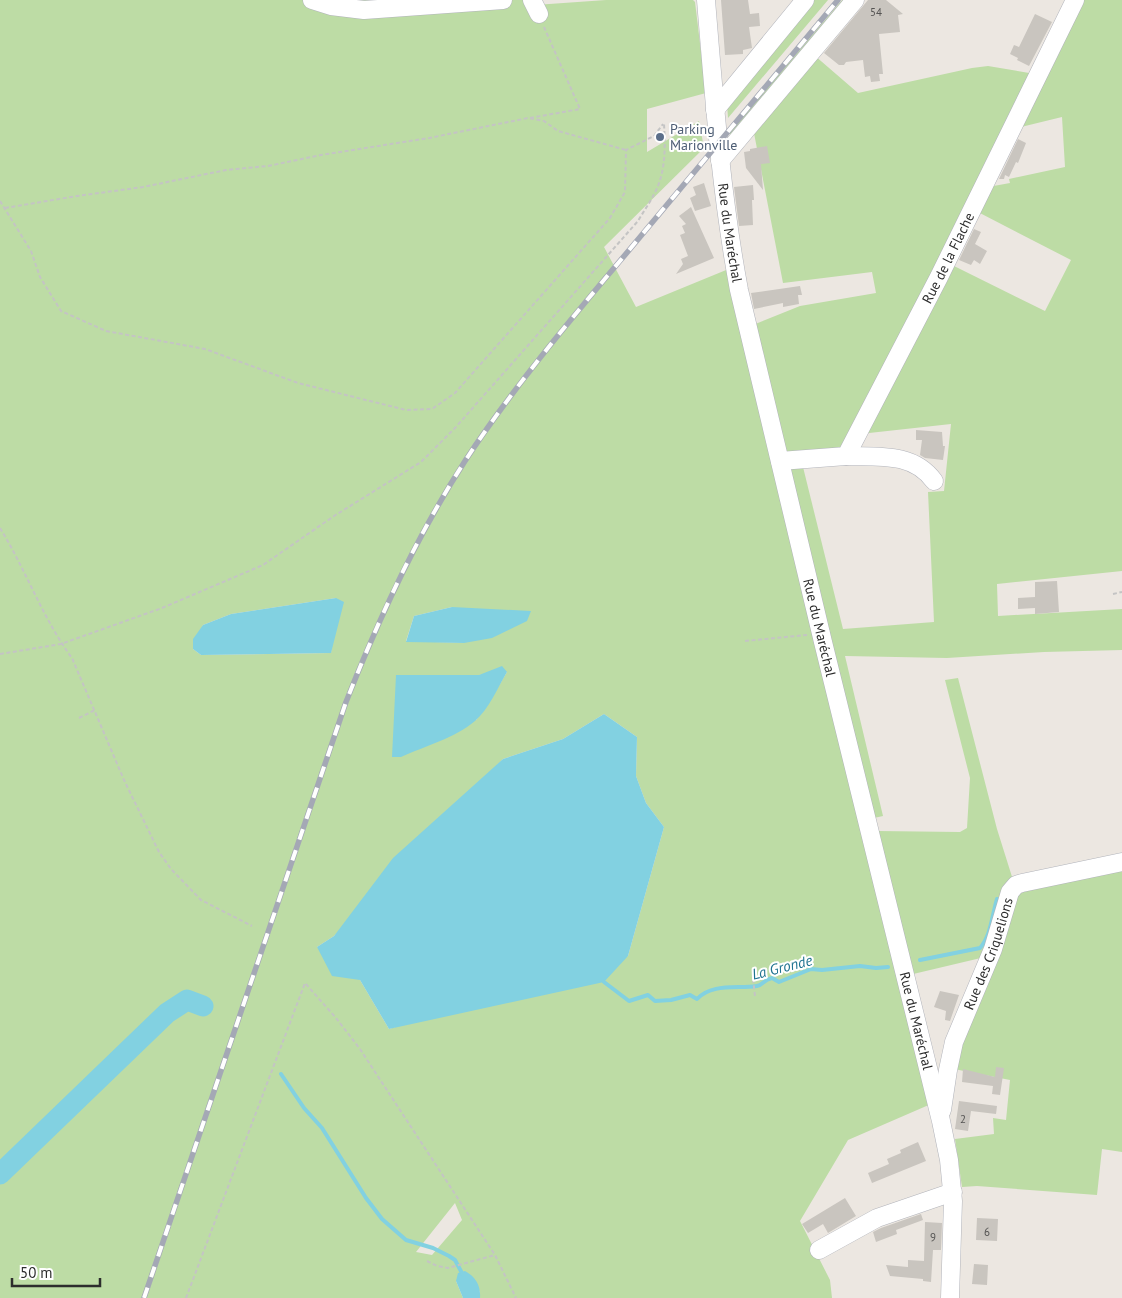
<svg xmlns="http://www.w3.org/2000/svg" width="1122" height="1298" viewBox="0 0 1122 1298" font-family="'PT Sans',sans-serif">
<rect width="100%" height="100%" fill="#ece7e1"/>
<path fill="#bddca5" fill-rule="evenodd" d="M 0,0 L 532,0 L 535,5 L 606,0 L 693,0 L 695,2 L 706,93 L 647,109 L 647,152 L 699,121 L 704,148 L 604,247 L 636,307 L 731,268 L 931,1104 L 848,1140 L 800,1221 L 830,1280 L 832,1298 L 480,1298 L 480,1291 L 456,1281 L 463,1298 L 0,1298 ZM 336,598 L 331,653 L 201,655 L 193,649 L 203,625 L 231,614 ZM 452,607 L 464,643 L 406,641 L 414,616 ZM 507,672 L 488,704 L 476,720 L 396,676 L 479,675 ZM 604,714 L 637,737 L 636,776 L 646,803 L 664,827 L 628,956 L 389,1029 L 360,980 L 317,947 L 334,936 L 503,759 L 563,739 ZM 455,1203 L 462,1220 L 432,1255 L 416,1252 Z
M 812,0 L 828,0 L 728,118 L 727,104 Z
M 842,0 L 850,0 L 730,143 L 730,132 Z
M 1080,0 L 1122,0 L 1122,571 L 997,584 L 998,616 L 1122,609 L 1122,650 L 1044,652 L 947,658 L 845,656 L 883,816 L 874,818 L 790,467 L 803,467 L 843,629 L 934,622 L 928,492 L 944,491 L 951,424 L 860,434 L 950,264 L 1045,311 L 1071,260 L 976,211 L 988,187 L 1010,183 L 1009,179 L 1065,167 L 1062,117 L 1021,127 Z
M 814,55 L 858,93 L 972,68 L 988,66 L 1035,74 L 844,452 L 785,456 L 753,325 L 800,306 L 876,293 L 872,272 L 783,283 L 753,128 Z
M 958,678 L 997,829 L 1013,880 L 985,957 L 909,975 L 877,831 L 960,832 L 967,828 L 970,778 L 945,680 Z
M 1122,869 L 1122,1152 L 1102,1149 L 1097,1195 L 977,1186 L 962,1187 L 955,1139 L 994,1134 L 993,1118 L 1006,1120 L 1010,1080 L 954,1069 L 1015,898 L 1020,890 Z"/>
<path fill="#82d1e1" d="M 336,598 L 344,602 L 331,653 L 201,655 L 193,649 L 193,639 L 203,625 L 231,614 Z
M 452,607 L 531,611 L 527,621 L 492,638 L 464,643 L 406,642 L 414,616 Z
M 502,666 L 507,672 C 498,687 489,709 475,721 C 455,738 425,746 401,757 L 392,757 L 396,675 L 479,675 Z
M 604,714 L 637,737 L 636,776 L 646,803 L 664,827 L 628,956 L 604,982 L 389,1029 L 360,980 L 332,976 L 317,947 L 334,936 L 393,858 L 503,759 L 563,739 Z
M 465,1271 C 476,1277 481,1286 480,1298 L 463,1298 L 456,1281 L 458,1273 Z"/>
<g fill="none" stroke-linecap="round" stroke-linejoin="round">
<path stroke="#82d1e1" stroke-width="4" d="M 920,960 L 980,948 C 991,936 992,915 997,899
M 604,982 L 629,1001 L 648,995 L 655,1001 L 671,1000 L 690,995 L 697,999 C 712,983 737,989 757,986 C 763,985 763,980 772,978 L 779,982 L 811,969 L 822,970 L 860,966 L 876,968 L 888,967
M 281,1074 L 304,1108 L 322,1128 L 366,1198 L 382,1219 L 406,1240 L 433,1248 L 449,1256 L 455,1260 L 463,1275"/>
<path stroke="#82d1e1" stroke-width="21" d="M 0,1174 L 167,1013 L 187,1000 L 203,1006"/>
</g>
<path fill="#c9c5bf" d="M 721,0 L 748,0 L 750,14 L 759,13 L 760,26 L 749,27 L 752,48 L 743,50 L 743,54 L 725,55 Z
M 868,0 L 886,0 L 903,14 L 898,15 L 900,32 L 879,34 L 883,74 L 879,74 L 880,81 L 871,82 L 870,76 L 865,77 L 863,60 L 846,62 L 844,65 L 839,65 L 824,53 Z
M 1035,14 L 1052,22 L 1029,66 L 1017,60 L 1018,58 L 1010,54 L 1014,45 L 1019,47 Z
M 1018,139 L 1026,143 L 1018,163 L 1016,162 L 1009,177 L 1005,175 L 1004,179 L 999,179 Z
M 767,146 L 770,163 L 761,164 L 763,190 L 746,168 L 744,152 L 750,151 L 750,149 Z
M 704,183 L 711,206 L 695,211 L 690,198 L 696,195 L 693,187 Z
M 753,185 L 754,200 L 752,200 L 753,225 L 739,226 L 734,187 Z
M 691,207 L 714,258 L 676,274 L 683,264 L 681,259 L 688,256 L 680,235 L 685,233 L 682,226 L 686,224 L 679,216 Z
M 974,229 L 981,232 L 975,244 L 987,251 L 980,264 L 974,260 L 971,265 L 959,260 Z
M 800,286 L 802,295 L 798,295 L 799,304 L 783,307 L 783,303 L 754,309 L 751,293 Z
M 916,430 L 942,432 L 943,446 L 945,446 L 943,460 L 925,458 L 920,455 L 922,440 L 916,440 Z
M 1057,581 L 1059,612 L 1035,614 L 1035,608 L 1018,609 L 1018,598 L 1035,597 L 1035,582 Z
M 940,991 L 959,995 L 950,1021 L 945,1020 L 946,1011 L 934,1007 Z
M 996,1067 L 1004,1068 L 1000,1095 L 992,1094 L 993,1086 L 962,1082 L 963,1069 L 995,1077 Z
M 959,1101 L 997,1106 L 996,1114 L 971,1111 L 968,1131 L 955,1129 Z
M 918,1142 L 926,1161 L 872,1183 L 868,1173 L 889,1164 L 887,1159 L 901,1153 L 900,1150 Z
M 845,1198 L 856,1216 L 828,1233 L 823,1224 L 808,1233 L 802,1224 Z
M 921,1214 L 923,1220 L 896,1230 L 897,1234 L 876,1242 L 873,1232 L 881,1228 Z
M 977,1218 L 998,1219 L 997,1241 L 976,1240 Z
M 925,1222 L 942,1223 L 941,1250 L 933,1250 L 931,1282 L 923,1281 L 923,1279 L 890,1276 L 886,1265 L 908,1267 L 908,1260 L 924,1261 Z
M 974,1264 L 988,1265 L 987,1285 L 972,1284 Z"/>
<g fill="none" stroke-linecap="round" stroke-linejoin="round">
<g stroke="#b2b4bb" stroke-width="19">
<g id="minor">
<path d="M 312,0 L 331,6 L 364,10 L 503,0"/>
<path d="M 532,0 L 539,14"/>
<path id="s1" d="M 706,0 C 714,97 721,194 739,290 L 823,642 L 941,1121 L 949,1160 L 953,1201 L 950,1298"/>
<path d="M 715,110 L 805,0"/>
<path d="M 720,161 L 855,0"/>
<path d="M 846,456 C 878,457 913,452 934,481"/>
<path id="s2" d="M 780,461 L 846,456 L 939,277 L 1075,0"/>
<path id="s3" d="M 942,1110 L 948,1070 L 954,1042 L 993,949 L 1010,892 L 1016,885 L 1022,883 L 1122,862"/>
<path d="M 819,1250 L 877,1218 L 953,1192"/>
</g>
</g>
<path stroke="#c4c4c4" stroke-width="2" stroke-dasharray="4 2.5" stroke-linecap="butt" d="M 530,118 L 580,109 L 544,27
M 0,201 L 31,251 L 40,277 L 61,311 L 106,331 L 205,349 L 298,383 L 406,410 L 432,409 L 455,393 L 610,218 L 625,192 L 626,150 L 654,136 L 663,124
M 5,208 L 77,196 L 143,187 L 226,170 L 268,166 L 321,155 L 429,138 L 528,118 L 544,121 L 558,131 L 626,150
M 0,528 C 26,570 43,619 72,658 L 124,780 L 159,852 L 171,869 L 201,900 L 252,926
M 1113,594 L 1122,592
M 745,641 L 807,635
M 0,654 L 61,644 L 162,608 L 263,565 L 334,516 L 421,462 L 455,428 L 638,221 C 645,209 653,198 658,186 C 666,165 665,145 664,123
M 79,718 L 95,710
M 753,979 L 755,996
M 427,1261 L 437,1266 L 448,1268 L 495,1255
M 186,1298 L 305,983 L 336,1018 L 360,1049 L 495,1255 L 516,1298"/>
<use href="#minor" stroke="#fff" stroke-width="18"/>
<g stroke="#a4a8b5" stroke-width="5.5">
<path id="rail" d="M 144,1298 L 346,702 C 379,618 416,537 465,461 C 514,386 572,318 630,249 C 699,166 769,83 838,0"/>
</g>
<use href="#rail" stroke="#fff" stroke-width="4" stroke-dasharray="11" stroke-linecap="butt"/>
</g>
<circle fill="#5c6f8a" stroke="#fff" stroke-width="2" cx="660" cy="137" r="5"/>
<g text-anchor="middle" dominant-baseline="central" stroke-width="4" stroke-linejoin="round" paint-order="stroke">
<g font-size="11" fill="#545352">
<text x="876" y="12">54</text>
<text x="963" y="1119">2</text>
<text x="987" y="1232">6</text>
<text x="933" y="1237">9</text>
</g>
<g font-size="14" fill="#4e5e75" stroke="#fff" text-anchor="start">
<text x="670" y="129">Parking<tspan x="670" dy="16">Marionville</tspan></text>
</g>
<g font-size="14" fill="#2d2d2d" stroke="#fff">
<text stroke="none"><textPath href="#s1" startOffset="234">Rue du Maréchal</textPath></text>
<text stroke="none"><textPath href="#s2" startOffset="289">Rue de la Flache</textPath></text>
<text stroke="none"><textPath href="#s1" startOffset="639">Rue du Maréchal</textPath></text>
<text stroke="none"><textPath href="#s3" startOffset="164">Rue des Criquelions</textPath></text>
<text stroke="none"><textPath href="#s1" startOffset="1044">Rue du Maréchal</textPath></text>
</g>
<g font-size="15" font-style="italic" fill="#1e7390" stroke="#fff">
<text transform="translate(782 967) rotate(-14)">La Gronde</text>
</g>
</g>
<path d="M12 1278v8h88v-8" fill="none" stroke="#2d2d2d" stroke-width="2.5"/>
<text x="20" y="1278" font-size="15" fill="#2d2d2d" stroke="#ffffff" stroke-width="4" paint-order="stroke">50 m</text>
</svg>
